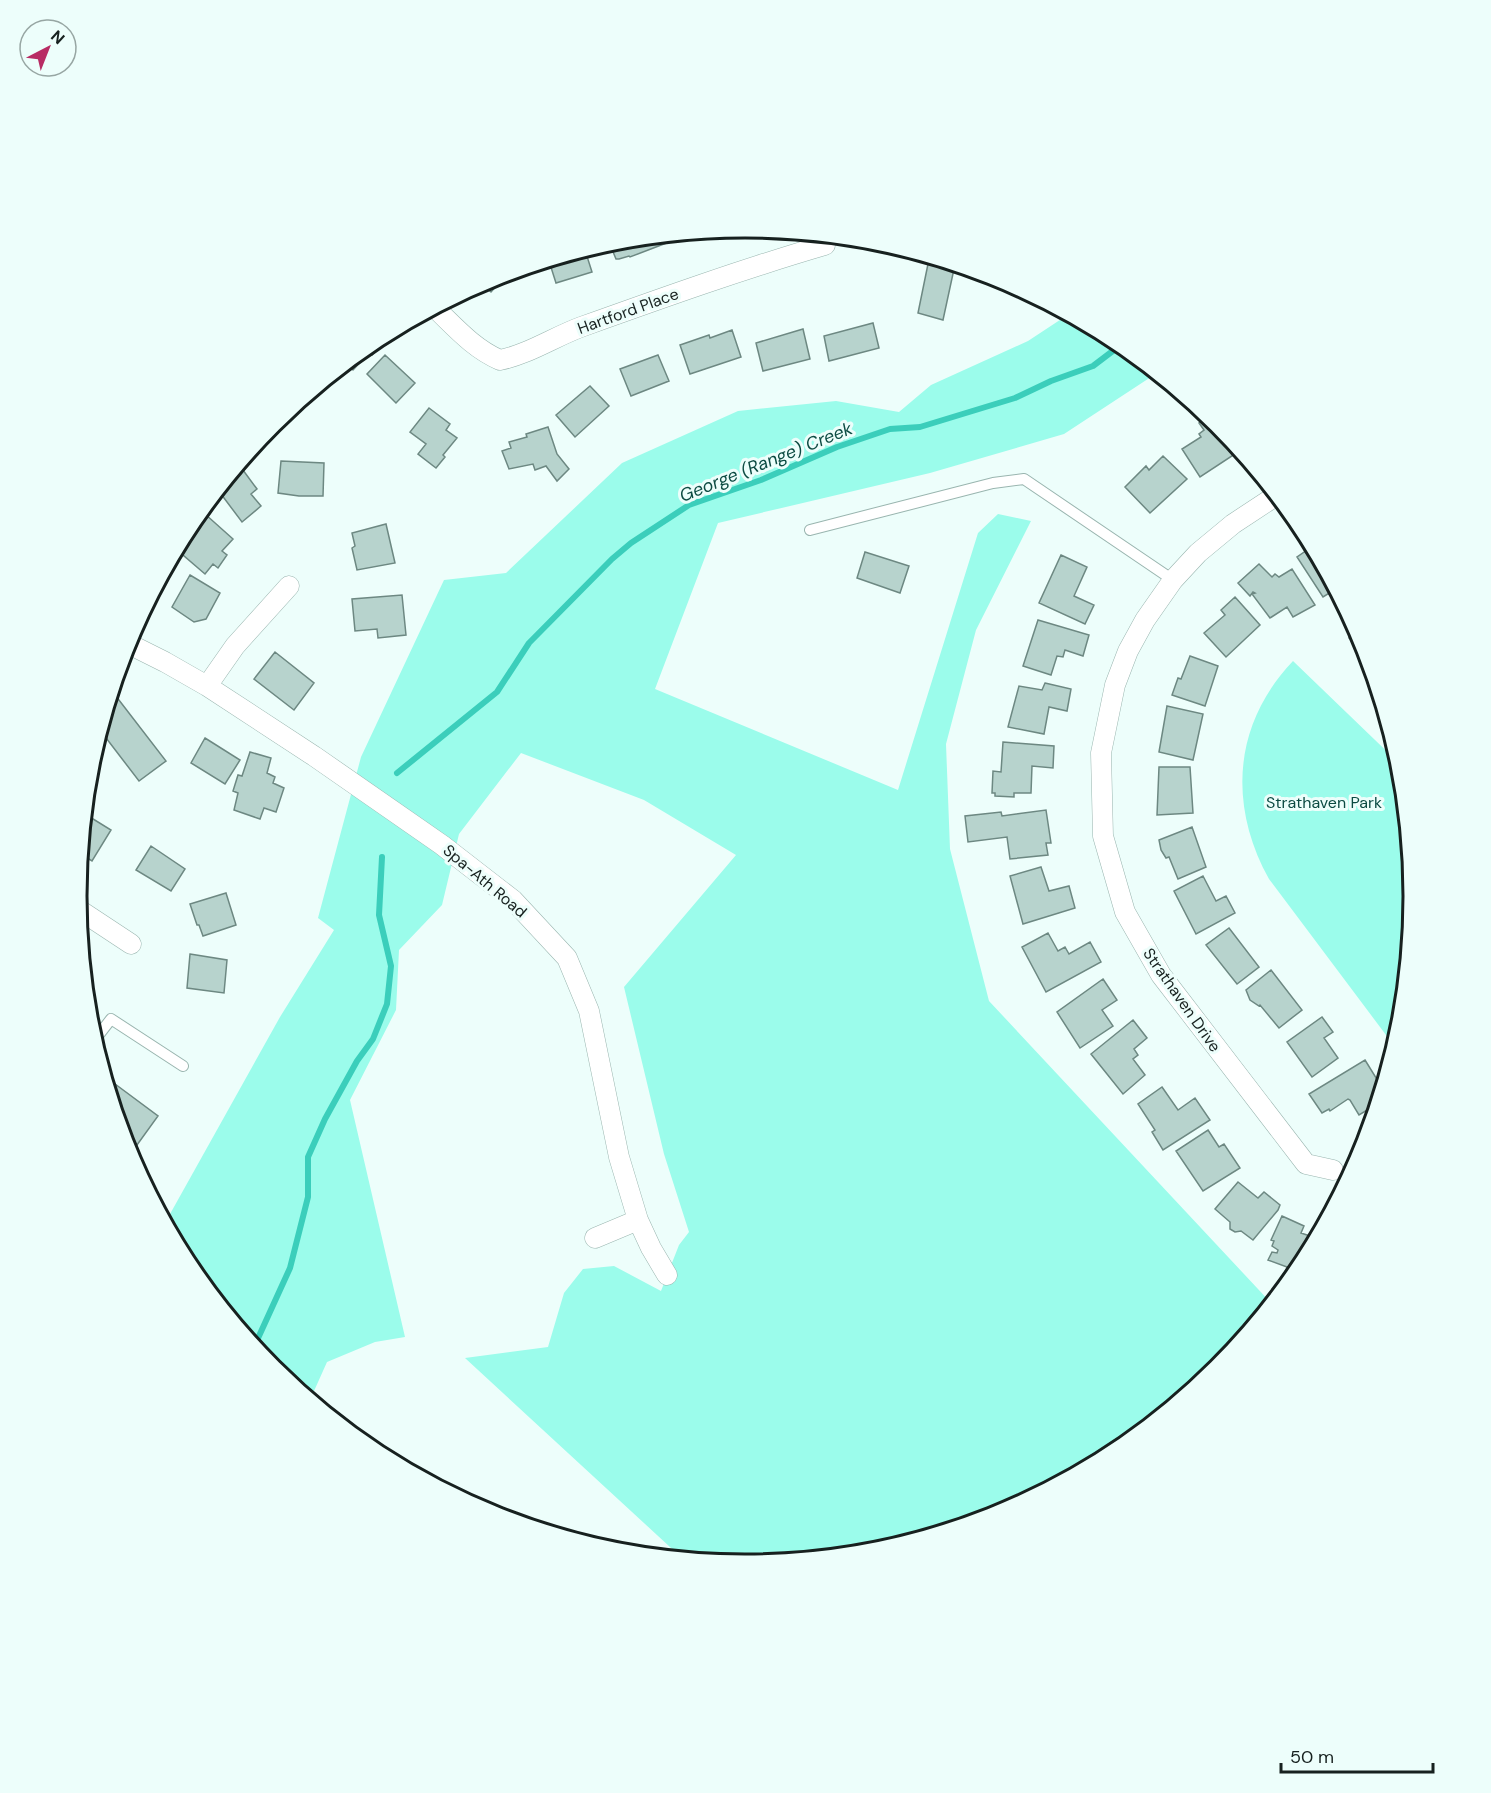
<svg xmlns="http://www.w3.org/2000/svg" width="1491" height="1793" viewBox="0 0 1491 1793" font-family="'DM Sans',sans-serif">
<rect width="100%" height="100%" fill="#edfefb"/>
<path fill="#9bfceb" d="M 1069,314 L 1117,340 L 1157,373 L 1064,434 L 930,473 L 718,523 L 655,689 L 898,790 L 978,533 L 998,514 L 1031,521 L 976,630 L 946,744 L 950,849 L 989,1001 L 1272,1304 L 1218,1370 L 1117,1453 L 1001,1515 L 876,1553 L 745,1565 L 683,1559 L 465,1358 L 548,1347 L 564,1293 L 583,1269 L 614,1266 L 661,1291 L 679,1245 L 689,1232 L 664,1154 L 624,987 L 736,855 L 644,800 L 521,753 L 459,834 L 442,905 L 399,950 L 396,1010 L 350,1100 L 405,1337 L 375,1342 L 327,1362 L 310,1400 L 272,1369 L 189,1268 L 165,1223 L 280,1017 L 334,930 L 318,918 L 361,757 L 444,580 L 506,573 L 622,463 L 738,411 L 836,401 L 899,412 L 931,385 L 1028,341 Z
M 1293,661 L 1402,766 L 1414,896 L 1402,1027 L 1395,1047 L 1269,879 C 1228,805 1233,724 1293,661 Z"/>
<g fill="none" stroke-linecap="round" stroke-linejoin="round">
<path stroke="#3bcebb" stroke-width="6" d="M 397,773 L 497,692 L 529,643 L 612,559 L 631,543 L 689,505 L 761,480 L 837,447 L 890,429 L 920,427 L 1015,398 L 1051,381 L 1093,366 L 1122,344
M 254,1347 L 290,1268 L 308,1197 L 308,1157 L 325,1119 L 357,1061 L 373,1039 L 387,1004 L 391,966 L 379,915 L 382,857"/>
</g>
<path fill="#b7d3cd" stroke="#6d8882" stroke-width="1.5" d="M 666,235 L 669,242 L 630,257 L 629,256 L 619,259 L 616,259 L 609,242 Z
M 585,250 L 592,272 L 556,283 L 549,261 Z
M 928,264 L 954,269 L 943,320 L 918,313 Z
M 508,273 L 491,292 L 481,283 L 490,278 Z
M 873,323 L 879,348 L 829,361 L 824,336 Z
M 803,329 L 810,359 L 763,371 L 756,343 Z
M 732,330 L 741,357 L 690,374 L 680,345 L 709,335 L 710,338 Z
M 375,340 L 381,345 L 372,355 L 369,353 L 353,370 L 346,363 Z
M 385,355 L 415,383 L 396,403 L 367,374 Z
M 658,355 L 669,381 L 631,396 L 620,369 Z
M 590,386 L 609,406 L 575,437 L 556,415 Z
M 429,408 L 450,424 L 446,430 L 457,438 L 443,455 L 445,457 L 436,468 L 418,454 L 426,444 L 410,432 Z
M 1210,416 L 1227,434 L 1238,452 L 1200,477 L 1182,449 L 1201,437 L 1199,434 L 1204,430 L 1199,423 Z
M 548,427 L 557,454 L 569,469 L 557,481 L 546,466 L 535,470 L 533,464 L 509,469 L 502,451 L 511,448 L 509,442 L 527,437 L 526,434 Z
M 1163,456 L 1187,479 L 1150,513 L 1125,487 L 1146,466 L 1149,470 Z
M 281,461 L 324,463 L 323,496 L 299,496 L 278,493 Z
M 240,466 L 257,489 L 251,494 L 261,506 L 242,522 L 218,490 Z
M 205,514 L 233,539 L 222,551 L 227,555 L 218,568 L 213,564 L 205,574 L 176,549 L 191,523 L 195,519 L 198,522 Z
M 386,524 L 395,563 L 357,570 L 352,548 L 355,546 L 352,533 Z
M 1313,546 L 1336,589 L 1323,597 L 1297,557 Z
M 865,552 L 909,566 L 900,593 L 857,578 Z
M 1061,555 L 1087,567 L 1074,596 L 1094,605 L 1085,624 L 1039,603 Z
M 1259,564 L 1272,577 L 1275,574 L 1279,577 L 1292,569 L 1315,605 L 1293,617 L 1287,607 L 1270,618 L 1252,594 L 1255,593 L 1253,592 L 1250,596 L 1238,583 Z
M 190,575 L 220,593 L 206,619 L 194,622 L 172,607 Z
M 402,595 L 406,635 L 378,638 L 377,629 L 355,631 L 352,599 Z
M 1235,597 L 1260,625 L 1226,657 L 1204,633 L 1225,615 L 1221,610 Z
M 1038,620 L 1089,635 L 1083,656 L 1065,650 L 1063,657 L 1057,656 L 1051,675 L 1023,666 Z
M 1357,628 L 1364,641 L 1369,657 L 1349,638 Z
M 275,652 L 314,683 L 294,710 L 254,679 Z
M 1190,656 L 1218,666 L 1205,706 L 1172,695 L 1178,678 L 1181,679 Z
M 1045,683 L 1071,689 L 1067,711 L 1049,707 L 1044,734 L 1008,727 L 1019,686 L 1042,690 Z
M 112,691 L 166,761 L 139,781 L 100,730 Z
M 1167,706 L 1203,714 L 1193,760 L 1159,752 Z
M 205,738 L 240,760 L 225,784 L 191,763 Z
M 1003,742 L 1054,746 L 1053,768 L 1032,766 L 1031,793 L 1014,793 L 1014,797 L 995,796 L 995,793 L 992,793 L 993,771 L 1001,772 Z
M 250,752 L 271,758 L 267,773 L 275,777 L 273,783 L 284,788 L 276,812 L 264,808 L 260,819 L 234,810 L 238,793 L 233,791 L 238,775 L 242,776 Z
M 1159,767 L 1190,767 L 1193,813 L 1157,815 Z
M 1046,810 L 1051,843 L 1046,843 L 1048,855 L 1010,859 L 1007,837 L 968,842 L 965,816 L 1001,812 L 1002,816 Z
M 85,814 L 111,830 L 92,861 L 81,854 Z
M 1192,827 L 1206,867 L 1178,879 L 1169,857 L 1166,858 L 1161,850 L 1159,840 Z
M 151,846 L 185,869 L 171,891 L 136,870 Z
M 1041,867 L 1049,891 L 1069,886 L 1075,908 L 1023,924 L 1010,876 Z
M 1203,876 L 1216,901 L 1226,896 L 1235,913 L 1196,934 L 1174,891 Z
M 226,893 L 236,925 L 203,936 L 199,925 L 197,925 L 190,904 Z
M 1229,928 L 1259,967 L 1237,984 L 1206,945 Z
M 1048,933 L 1058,951 L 1065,947 L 1069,954 L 1090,942 L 1101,962 L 1046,992 L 1022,947 Z
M 190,954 L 227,960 L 224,993 L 187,988 Z
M 1271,970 L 1302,1010 L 1279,1028 L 1260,1005 L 1259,1006 L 1250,1000 L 1246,990 Z
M 1103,979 L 1117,1000 L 1102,1010 L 1113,1026 L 1080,1048 L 1057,1012 Z
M 1322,1017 L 1333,1032 L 1324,1038 L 1338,1058 L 1312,1077 L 1287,1042 Z
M 1133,1020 L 1147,1038 L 1134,1049 L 1138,1055 L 1133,1059 L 1145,1075 L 1123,1094 L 1091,1054 Z
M 1365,1060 L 1383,1089 L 1379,1103 L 1359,1115 L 1350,1100 L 1348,1099 L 1330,1111 L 1329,1109 L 1322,1113 L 1309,1094 Z
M 107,1078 L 158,1116 L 129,1156 L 105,1080 Z
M 1162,1087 L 1178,1110 L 1195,1098 L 1210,1120 L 1163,1150 L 1152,1132 L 1155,1130 L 1138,1104 Z
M 1208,1130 L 1219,1147 L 1224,1144 L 1240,1168 L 1203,1191 L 1176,1151 Z
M 1238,1182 L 1258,1198 L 1264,1192 L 1280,1205 L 1278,1210 L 1253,1240 L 1241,1231 L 1235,1232 L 1230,1229 L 1230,1222 L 1215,1209 Z
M 1282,1216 L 1304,1226 L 1301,1233 L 1316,1238 L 1302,1268 L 1296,1276 L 1286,1271 L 1287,1267 L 1268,1260 L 1272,1252 L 1277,1253 L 1278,1250 L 1272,1246 L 1274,1241 L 1271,1240 Z"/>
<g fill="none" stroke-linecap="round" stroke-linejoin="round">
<g stroke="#99b5af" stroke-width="12">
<path id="service" d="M 810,530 L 993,483 L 1024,479 L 1173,580
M 94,1041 L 111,1019 L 183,1066"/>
</g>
<g stroke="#99b5af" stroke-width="21">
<path id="minor" d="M 435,308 C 455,327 474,349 500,360 C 529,354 554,337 581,327 C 662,298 743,269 825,245 L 815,234
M 1277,495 L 1233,524 L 1198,553 L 1173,580 L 1145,620 L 1128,651 L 1115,685 L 1101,753 L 1103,836 L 1125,912 L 1161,975 L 1306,1164 L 1333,1170
M 127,643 L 165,662 L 207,686 L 314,756 L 442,845 L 513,900 L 567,958 L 589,1011 L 619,1157 L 638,1220 L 651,1248 L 667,1275
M 207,686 L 235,646 L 289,586
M 78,909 L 131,944
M 595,1238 L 638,1220"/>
</g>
<use href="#service" stroke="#fff" stroke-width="10"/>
<use href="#minor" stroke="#fff" stroke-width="20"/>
</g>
<g text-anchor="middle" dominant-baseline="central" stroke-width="6" stroke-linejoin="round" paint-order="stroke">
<g font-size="16" fill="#17211f" stroke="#edfefb">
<text transform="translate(628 311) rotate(-20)">Hartford Place</text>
<text transform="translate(485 881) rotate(40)">Spa-Ath Road</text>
<text transform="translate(1182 1000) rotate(55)">Strathaven Drive</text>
</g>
<g font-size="16" fill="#0b4a42" stroke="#edfefb">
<text x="1324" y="802">Strathaven Park</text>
</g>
<g font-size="18" font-style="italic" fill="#0d4c43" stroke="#edfefb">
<text transform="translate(766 462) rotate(-22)">George (Range) Creek</text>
</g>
</g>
<path d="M0 0H1491V1793H0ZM87 896a658 658 0 1 1 1316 0a658 658 0 1 1-1316 0Z" fill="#edfefb" fill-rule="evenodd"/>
<path fill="none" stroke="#17211f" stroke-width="3" d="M87 896a658 658 0 1 1 1316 0a658 658 0 1 1-1316 0Z"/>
<g transform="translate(48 48) rotate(42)"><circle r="28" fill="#edfefb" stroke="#97a6a3" stroke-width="1.5"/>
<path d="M0-4.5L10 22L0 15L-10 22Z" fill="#b82c64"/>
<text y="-9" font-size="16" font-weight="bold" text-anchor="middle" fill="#17211f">N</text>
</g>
<path d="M1281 1763v9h152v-9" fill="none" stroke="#17211f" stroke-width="3"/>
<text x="1290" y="1763" font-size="18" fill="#17211f" stroke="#edfefb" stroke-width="4.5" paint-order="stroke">50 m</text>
</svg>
